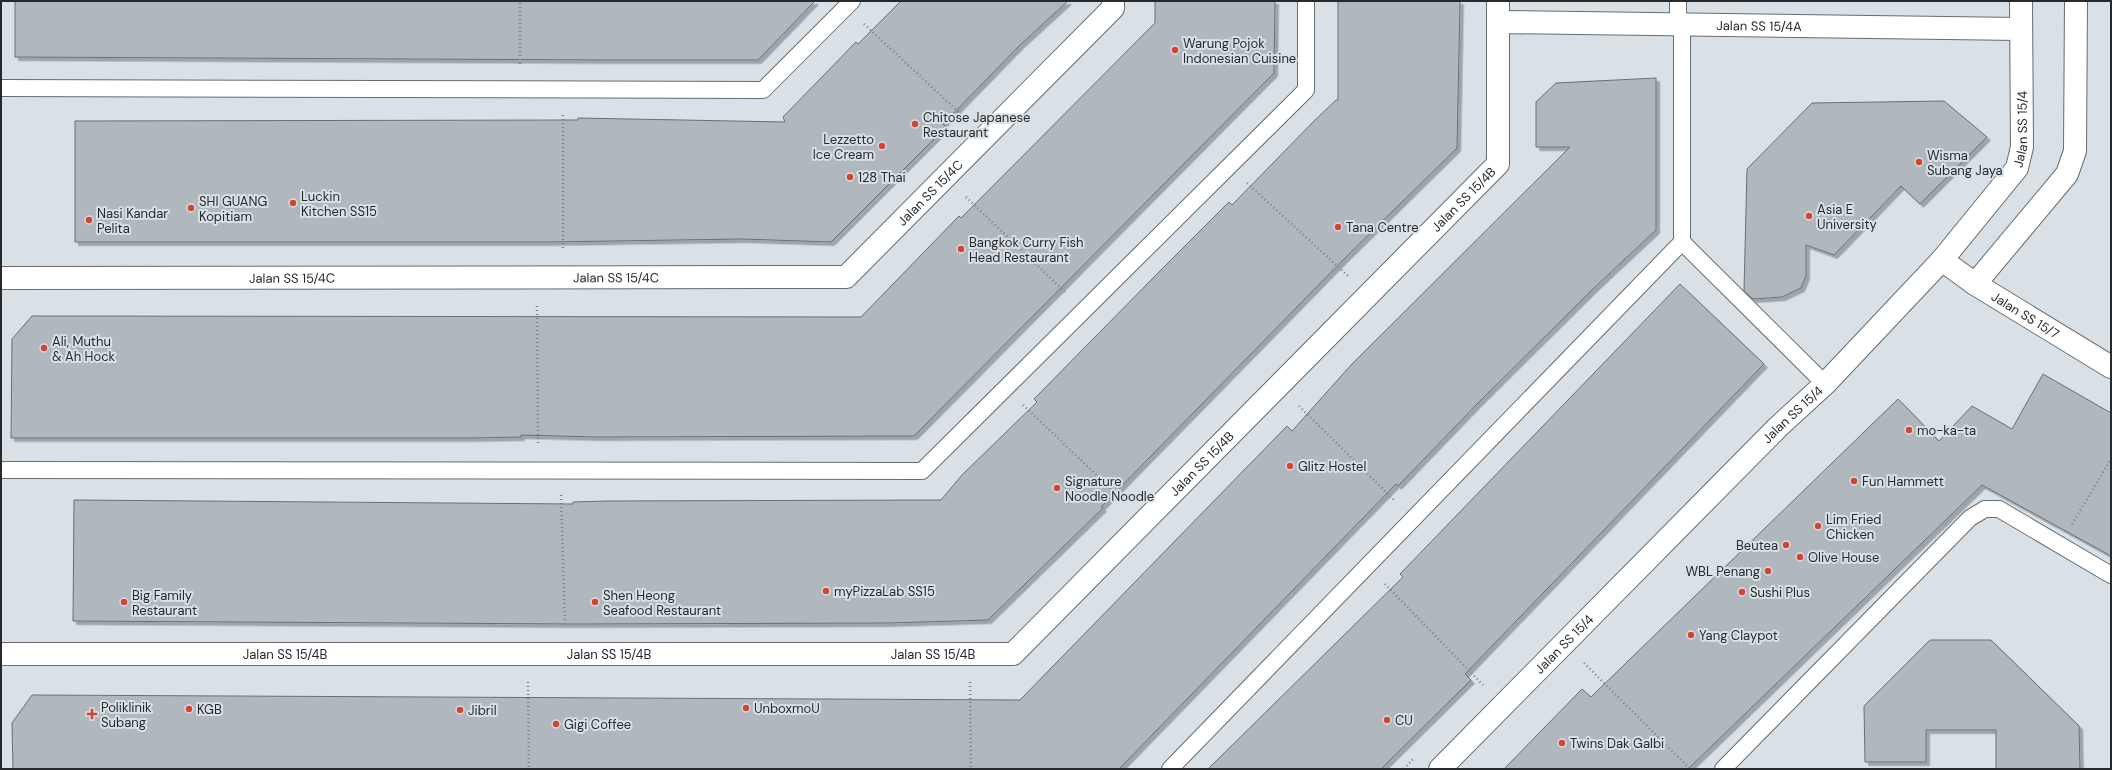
<svg xmlns="http://www.w3.org/2000/svg" width="2112" height="770" viewBox="0 0 2112 770" font-family="'DM Sans',sans-serif">
<style>
.building{fill:#b0b8bd;stroke:#697075;filter:url(#shadow)}
.lines{fill:none;stroke-linecap:round;stroke-linejoin:round}
.service-casing{stroke:#666c72;stroke-width:18}
.minor-casing{stroke:#666c72;stroke-width:24}
.tertiary-casing{stroke:#666c72;stroke-width:24}
.path{stroke:#7c8184;stroke-width:2.5;stroke-dasharray:1 3;stroke-linecap:butt}
.service{stroke:#fff;stroke-width:16}
.minor{stroke:#fff;stroke-width:22}
.tertiary{stroke:#fff;stroke-width:22}
.poi-dot{fill:#d24532;stroke:#d9e0e6;stroke-width:1.5}
.labels{text-anchor:middle;dominant-baseline:central;stroke-width:4;stroke-linejoin:round;paint-order:stroke}
.street-label{font-size:13px;fill:#272a2c;stroke:#d9e0e6}
.poi-label{font-size:13px;fill:#272a2c;stroke:#d9e0e6;text-anchor:start}
</style>
<defs>
<filter id="shadow"><feDropShadow dx="3.5" dy="3.5" stdDeviation="0" flood-color="#0004"/></filter>
</defs>
<rect width="100%" height="100%" fill="#d9e0e6"/>
<g class="building">
<polygon points="15,1 815,1 758,60 607,60 15,57"/>
<polygon points="901,1 1068,1 1019,46 943,124 946,127 831,242 742,239 547,242 75,242 75,121 578,120 578,118 785,122 783,117 856,42 858,44"/>
<polygon points="1155,1 1275,1 1274,73 914,436 596,437 521,435 521,437 472,438 11,438 12,339 32,316 861,317 959,216 961,218 1155,23"/>
<polygon points="1338,1 1460,1 1457,148 1344,259 1101,507 1103,508 988,620 888,623 574,624 73,621 74,500 573,504 573,502 607,501 941,500 962,475 1037,402 1034,399 1156,275 1229,202 1232,205 1314,121 1336,100 1338,100"/>
<polygon points="1656,78 1656,230 1595,287 1477,404 1398,486 1396,484 1119,769 13,769 12,723 32,695 1020,700 1287,426 1292,431 1351,365 1570,147 1536,147 1536,102 1556,83"/>
<polygon points="1944,101 1987,137 1920,204 1901,186 1834,255 1806,245 1806,276 1801,288 1782,297 1753,299 1744,291 1747,169 1812,103"/>
<polygon points="1680,284 1764,364 1465,674 1471,680 1381,769 1208,769 1403,577 1400,574"/>
<polygon points="2043,374 2111,413 2111,556 1982,485 1688,769 1504,769 1582,689 1591,697 1898,399 1939,441 1972,406 2012,429"/>
<polygon points="1930,640 1991,640 2079,726 2080,769 1996,769 1996,730 1926,730 1926,762 1865,762 1864,706"/>
</g>
<g class="lines">
<defs>
<g id="service">
<polyline points="1678,1 1678,26"/>
<polyline points="1,88 763,90 852,1"/>
<polyline points="1682,242 1825,384"/>
<polyline points="1,470 922,471 1306,90 1306,1"/>
<polyline points="1170,769 1682,242 1682,26"/>
<polyline points="1723,769 1970,518 1985,509 1999,509 2111,575"/>
</g>
<g id="minor">
<path id="s1" d="M1498,22L2020,29"/>
<path id="s2" d="M1942,260L1975,284L2111,367"/>
<path id="s3" d="M1,278L846,277L1113,8V1"/>
<path id="s4" d="M1,654H1013L1498,164V1"/>
</g>
<g id="tertiary">
<polyline points="1975,284 2067,174 2075,151 2076,1"/>
<path id="s5" d="M1440,769L1778,427L1825,384L1942,260L2017,168L2022,147L2021,1"/>
</g>
</defs>
<use href="#service" class="service-casing"/>
<use href="#minor" class="minor-casing"/>
<use href="#tertiary" class="tertiary-casing"/>
<g class="path">
<polyline points="864,24 964,117"/>
<polyline points="520,64 520,1"/>
<polyline points="563,115 563,248"/>
<polyline points="1247,183 1348,276"/>
<polyline points="966,197 1066,293"/>
<polyline points="537,306 538,445"/>
<polyline points="1023,405 1124,501"/>
<polyline points="1299,406 1395,501"/>
<polyline points="561,495 565,626"/>
<polyline points="2072,524 2111,459"/>
<polyline points="1385,584 1483,685"/>
<polyline points="1584,663 1690,769"/>
<polyline points="528,682 529,769"/>
<polyline points="970,682 971,769"/>
<polyline points="1404,769 1413,759"/>
</g>
<use href="#service" class="service"/>
<use href="#minor" class="minor"/>
<use href="#tertiary" class="tertiary"/>
</g>
<g class="poi-dot">
<circle cx="1175" cy="50" r="4"/>
<circle cx="915" cy="124" r="4"/>
<circle cx="882" cy="146" r="4"/>
<circle cx="1919" cy="162" r="4"/>
<circle cx="850" cy="177" r="4"/>
<circle cx="293" cy="203" r="4"/>
<circle cx="191" cy="208" r="4"/>
<circle cx="1809" cy="216" r="4"/>
<circle cx="89" cy="220" r="4"/>
<circle cx="1338" cy="227" r="4"/>
<circle cx="961" cy="249" r="4"/>
<circle cx="44" cy="348" r="4"/>
<circle cx="1909" cy="430" r="4"/>
<circle cx="1290" cy="466" r="4"/>
<circle cx="1854" cy="481" r="4"/>
<circle cx="1057" cy="488" r="4"/>
<circle cx="1818" cy="526" r="4"/>
<circle cx="1786" cy="545" r="4"/>
<circle cx="1800" cy="557" r="4"/>
<circle cx="1768" cy="571" r="4"/>
<circle cx="826" cy="591" r="4"/>
<circle cx="1742" cy="592" r="4"/>
<circle cx="124" cy="602" r="4"/>
<circle cx="595" cy="602" r="4"/>
<circle cx="1691" cy="635" r="4"/>
<circle cx="746" cy="708" r="4"/>
<circle cx="189" cy="709" r="4"/>
<circle cx="460" cy="710" r="4"/>
<path d="M90 708h4v4h4v4h-4v4h-4v-4h-4v-4h4z"/>
<circle cx="1387" cy="720" r="4"/>
<circle cx="556" cy="724" r="4"/>
<circle cx="1562" cy="743" r="4"/>
</g>
<g class="labels">
<g class="street-label">
<text stroke="none"><textPath href="#s1" startOffset="261">Jalan SS 15/4A</textPath></text>
<text stroke="none"><textPath href="#s5" startOffset="873">Jalan SS 15/4</textPath></text>
<text stroke="none"><textPath href="#s3" startOffset="964">Jalan SS 15/4C</textPath></text>
<text stroke="none"><textPath href="#s4" startOffset="1652">Jalan SS 15/4B</textPath></text>
<text stroke="none"><textPath href="#s3" startOffset="615">Jalan SS 15/4C</textPath></text>
<text stroke="none"><textPath href="#s3" startOffset="291">Jalan SS 15/4C</textPath></text>
<text stroke="none"><textPath href="#s2" startOffset="100">Jalan SS 15/7</textPath></text>
<text stroke="none"><textPath href="#s5" startOffset="500">Jalan SS 15/4</textPath></text>
<text stroke="none"><textPath href="#s4" startOffset="1280">Jalan SS 15/4B</textPath></text>
<text stroke="none"><textPath href="#s5" startOffset="176">Jalan SS 15/4</textPath></text>
<text stroke="none"><textPath href="#s4" startOffset="284">Jalan SS 15/4B</textPath></text>
<text stroke="none"><textPath href="#s4" startOffset="608">Jalan SS 15/4B</textPath></text>
<text stroke="none"><textPath href="#s4" startOffset="932">Jalan SS 15/4B</textPath></text>
</g>
<g class="poi-label">
<text x="1183" y="43">Warung Pojok<tspan x="1183" dy="15">Indonesian Cuisine</tspan></text>
<text x="923" y="117">Chitose Japanese<tspan x="923" dy="15">Restaurant</tspan></text>
<text x="874" y="139" text-anchor="end">Lezzetto<tspan x="874" dy="15">Ice Cream</tspan></text>
<text x="1927" y="155">Wisma<tspan x="1927" dy="15">Subang Jaya</tspan></text>
<text x="858" y="177">128 Thai</text>
<text x="301" y="196">Luckin<tspan x="301" dy="15">Kitchen SS15</tspan></text>
<text x="199" y="201">SHI GUANG<tspan x="199" dy="15">Kopitiam</tspan></text>
<text x="1817" y="209">Asia E<tspan x="1817" dy="15">University</tspan></text>
<text x="97" y="213">Nasi Kandar<tspan x="97" dy="15">Pelita</tspan></text>
<text x="1346" y="227">Tana Centre</text>
<text x="969" y="242">Bangkok Curry Fish<tspan x="969" dy="15">Head Restaurant</tspan></text>
<text x="52" y="341">Ali, Muthu<tspan x="52" dy="15">&amp; Ah Hock</tspan></text>
<text x="1917" y="430">mo-ka-ta</text>
<text x="1298" y="466">Glitz Hostel</text>
<text x="1065" y="481">Signature<tspan x="1065" dy="15">Noodle Noodle</tspan></text>
<text x="1862" y="481">Fun Hammett</text>
<text x="1826" y="519">Lim Fried<tspan x="1826" dy="15">Chicken</tspan></text>
<text x="1778" y="545" text-anchor="end">Beutea</text>
<text x="1808" y="557">Olive House</text>
<text x="1760" y="571" text-anchor="end">WBL Penang</text>
<text x="834" y="591">myPizzaLab SS15</text>
<text x="1750" y="592">Sushi Plus</text>
<text x="132" y="595">Big Family<tspan x="132" dy="15">Restaurant</tspan></text>
<text x="603" y="595">Shen Heong<tspan x="603" dy="15">Seafood Restaurant</tspan></text>
<text x="1699" y="635">Yang Claypot</text>
<text x="101" y="707">Poliklinik<tspan x="101" dy="15">Subang</tspan></text>
<text x="754" y="708">UnboxmoU</text>
<text x="197" y="709">KGB</text>
<text x="468" y="710">Jibril</text>
<text x="1395" y="720">CU</text>
<text x="564" y="724">Gigi Coffee</text>
<text x="1570" y="743">Twins Dak Galbi</text>
</g>
</g>
<rect width="2112" height="770" fill="none" stroke="#272a2c" stroke-width="4"/>
</svg>
